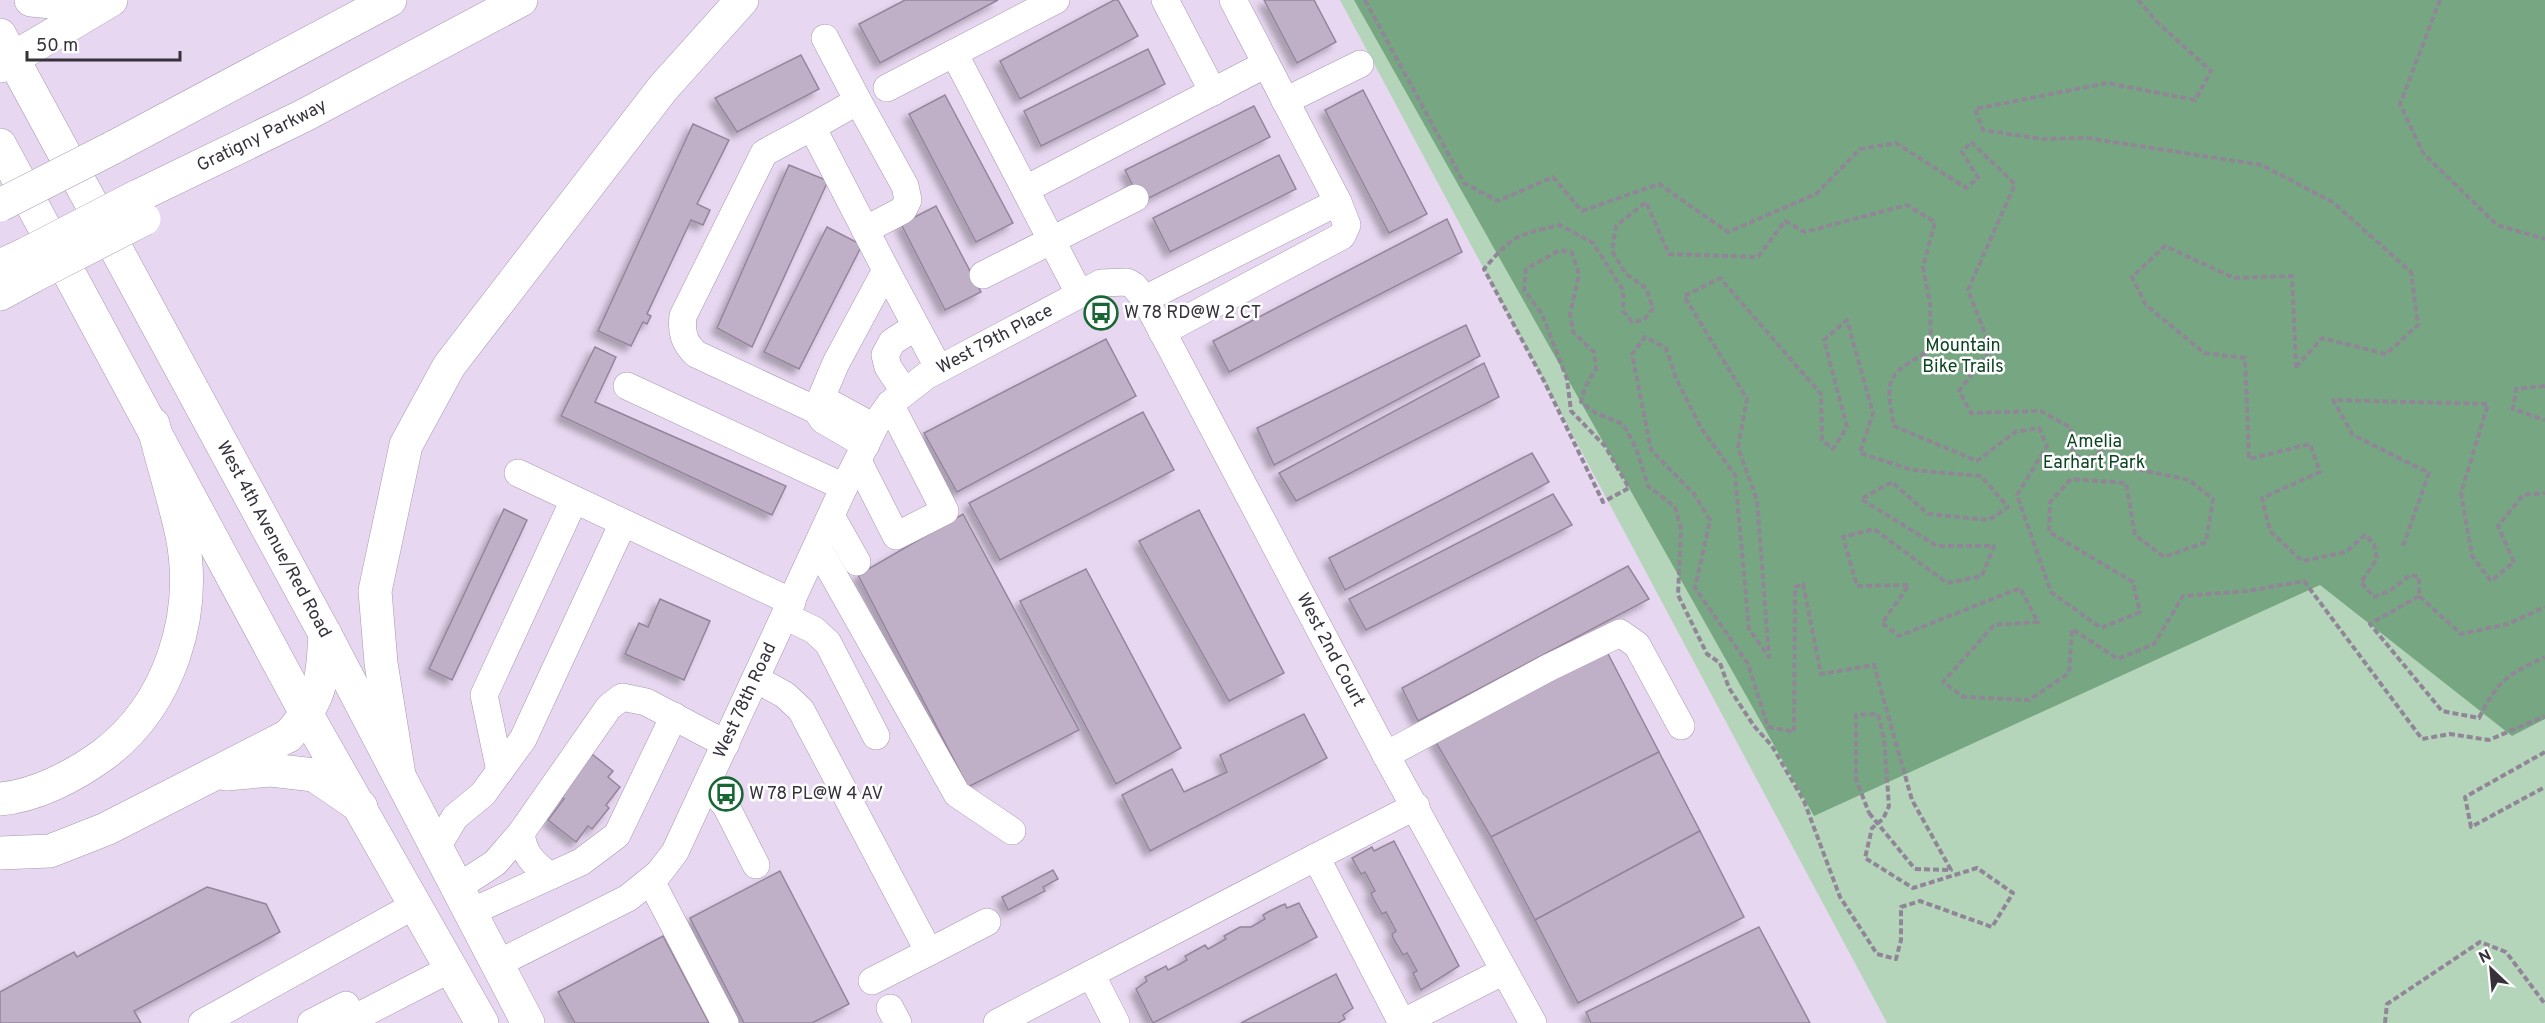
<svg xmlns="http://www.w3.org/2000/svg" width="2545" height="1023" viewBox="0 0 2545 1023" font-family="Overpass,sans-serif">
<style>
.green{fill:#b5d5bb}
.forest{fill:#77a782}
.building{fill:#bfb0c8;stroke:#94859c;stroke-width:1.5;filter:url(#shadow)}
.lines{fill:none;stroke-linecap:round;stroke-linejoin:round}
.minor-casing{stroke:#a798b0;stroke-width:28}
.major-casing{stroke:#a798b0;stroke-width:34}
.highway-casing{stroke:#a798b0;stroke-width:34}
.path{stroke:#918698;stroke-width:4;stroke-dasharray:6 3;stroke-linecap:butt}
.minor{stroke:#fff;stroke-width:27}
.major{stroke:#fff;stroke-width:33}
.highway{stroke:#fff;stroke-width:33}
.highway-bridge-casing{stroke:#a798b0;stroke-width:34;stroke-linecap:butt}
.path-bridge{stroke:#918698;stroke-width:4;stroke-dasharray:6 3;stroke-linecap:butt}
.highway-bridge{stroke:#fff;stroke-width:33}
.labels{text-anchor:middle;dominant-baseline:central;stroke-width:5;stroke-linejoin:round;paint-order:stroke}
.street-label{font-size:18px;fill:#37313b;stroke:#fff}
.poi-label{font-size:18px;fill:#37313b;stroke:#fff;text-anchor:start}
.park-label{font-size:18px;fill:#0b4420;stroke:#fff}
</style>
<defs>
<filter id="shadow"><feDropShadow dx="-5.5" dy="5.5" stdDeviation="3" flood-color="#0004"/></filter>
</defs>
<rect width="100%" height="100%" fill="#e7d7f0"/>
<polygon class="green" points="1340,0 2545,0 2545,1023 1887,1023"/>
<polygon class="forest" points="1354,0 2545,0 2545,719 2512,736 2320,585 1814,816"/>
<g class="building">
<polygon points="905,0 998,0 880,63 859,24"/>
<polygon points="1114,0 1118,0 1138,36 1020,99 1000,61"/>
<polygon points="1264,0 1314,0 1336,42 1297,63"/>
<polygon points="1148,49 1165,84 1041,146 1024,111"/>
<polygon points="801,55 819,89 737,132 715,98"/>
<polygon points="1363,90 1427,214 1389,233 1325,110"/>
<polygon points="945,95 1013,223 976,242 909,114"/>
<polygon points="1254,106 1270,137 1141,202 1125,170"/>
<polygon points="693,124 729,140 697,204 710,210 703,225 691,220 647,314 651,316 647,324 643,322 631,346 598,331"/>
<polygon points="1279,155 1296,189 1170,252 1153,218"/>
<polygon points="789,165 828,181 752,347 717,328"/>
<polygon points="936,206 981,292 945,310 901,224"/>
<polygon points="1447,219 1462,252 1229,372 1213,341"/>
<polygon points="827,227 862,245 799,369 764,352"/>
<polygon points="1466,325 1480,356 1274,465 1257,428"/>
<polygon points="1106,339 1136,396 957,492 924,433"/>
<polygon points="595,347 616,357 595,402 786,486 772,515 561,416"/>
<polygon points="1484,363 1499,397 1296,501 1279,473"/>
<polygon points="1143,412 1174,470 1000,560 969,503"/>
<polygon points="1532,453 1549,482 1345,590 1329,558"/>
<polygon points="1553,494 1572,525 1366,630 1349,599"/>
<polygon points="504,509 527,520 452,680 429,669"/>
<polygon points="1199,510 1284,673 1229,701 1139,541"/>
<polygon points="963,514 1079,730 968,787 858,575"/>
<polygon points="1628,566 1649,599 1418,721 1402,688"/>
<polygon points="1086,569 1181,748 1116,784 1020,601"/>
<polygon points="660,599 710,621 684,680 625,654 639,623 648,627"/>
<polygon points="1606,650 1659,752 1491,837 1434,739"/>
<polygon points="1304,714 1327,758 1150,851 1122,795 1172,769 1184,792 1227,772 1220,755"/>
<polygon points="1659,752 1700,831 1535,920 1491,837"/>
<polygon points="592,754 613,771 608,777 620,787 606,805 609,808 592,829 588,826 576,842 548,820 564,799 560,796"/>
<polygon points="1700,831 1744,917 1578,1003 1535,920"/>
<polygon points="1394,841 1459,966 1421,990 1413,973 1417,971 1407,953 1403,955 1393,938 1392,934 1396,931 1386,912 1382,914 1373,898 1371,893 1375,891 1365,872 1361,874 1352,858 1372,847 1374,851"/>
<polygon points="1053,870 1058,879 1043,887 1045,891 1008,910 1002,897"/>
<polygon points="780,871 849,1004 812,1023 744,1023 690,918"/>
<polygon points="207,887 266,904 280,932 134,1011 141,1023 0,1023 0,992 74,952 77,957"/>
<polygon points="1299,903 1317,937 1153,1023 1136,989 1147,981 1145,977 1166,966 1168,970 1180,964 1187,960 1185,956 1189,954 1205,945 1208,949 1226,939 1224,936 1240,927 1251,927 1265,919 1263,915 1268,912 1280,906 1285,904 1287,908"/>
<polygon points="1759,927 1810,1023 1591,1023 1586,1012"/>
<polygon points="663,936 709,1023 575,1023 558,992"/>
<polygon points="1336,974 1353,1008 1343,1015 1345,1019 1338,1023 1241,1023"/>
</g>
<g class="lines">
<defs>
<g id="minor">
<polyline points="1165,0 1213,92"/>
<polyline points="825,38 858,101"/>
<polyline points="954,53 1079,293"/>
<polyline points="887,88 1056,0"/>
<polyline points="1285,101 1360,64"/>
<path d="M812,127L886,270L836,363L816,410L696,354C684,343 681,332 683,316L764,153Z"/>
<polyline points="812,127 858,101 905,186 908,200 903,210 865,230"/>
<polyline points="1026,189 1266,64"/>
<polyline points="886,270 939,369"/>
<polyline points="983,275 1135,198"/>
<polyline points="1145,299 1338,202"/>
<polyline points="1162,332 1342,236 1347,225 1338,202 1233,0"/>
<polyline points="627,386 844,487"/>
<polyline points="904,391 888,367 885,355 892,342 915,327"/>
<polyline points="866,445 823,420 816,410 830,403 874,427"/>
<polyline points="858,461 896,536 945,511 890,404"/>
<polyline points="518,473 792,602"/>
<polyline points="831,516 857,562"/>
<polyline points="817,546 957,794 1012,831"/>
<polyline points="785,616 814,630 828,643 876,736"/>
<polyline points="756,679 785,695 801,710 929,952 987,922"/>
<polyline points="1386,755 1548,668 1620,633 1637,645 1681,726"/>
<polyline points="500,771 484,695 574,500"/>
<polyline points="708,785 726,806 756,865"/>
<path d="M521,833C524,855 533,863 550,876"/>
<polyline points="437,847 455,817 483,794 523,739 623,523"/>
<polyline points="1316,857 1416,806"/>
<polyline points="651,881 725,1023"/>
<polyline points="458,887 495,863 521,833 609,707 622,697 646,702 726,744"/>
<polyline points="471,912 581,862 617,835 674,716"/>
<path id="s1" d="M497,964L628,898L659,873L675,852L844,487L877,422L890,404L926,376L1101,283L1127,282L1134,286L1145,299L1386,755L1533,1023"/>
<polyline points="872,981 929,952"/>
<polyline points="890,1008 898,1023"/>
<polyline points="202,1023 417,904"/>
<polyline points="311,1023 346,1005 353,1019 344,1023"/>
<polyline points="355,1023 353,1019 452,968"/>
<polyline points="997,1023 1091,974"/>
<polyline points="1116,1023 1091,974 1316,857 1402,1023"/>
<polyline points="1402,1023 1504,971"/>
</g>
<g id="major">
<path id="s2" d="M0,35L325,634L528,1023"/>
<polyline points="0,145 307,715 482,1023"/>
</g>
<g id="highway">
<polyline points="31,0 75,4 90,0"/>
<polyline points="0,66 111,0"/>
<polyline points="112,148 390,0"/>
<path id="s3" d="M136,197L303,116L521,0"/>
<polyline points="0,266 24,255"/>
<polyline points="0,294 35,275"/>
<polyline points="226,774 271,770 314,775 361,807"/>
<polyline points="399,775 381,663 375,591 406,445 449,366 663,88 742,0"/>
<path d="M0,799C36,796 74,776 103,755C170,705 198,615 182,535C174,498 162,461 153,424"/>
<path d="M0,853L50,851L106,829L288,736C322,699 322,682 325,634"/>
</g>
</defs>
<use href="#minor" class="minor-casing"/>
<use href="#major" class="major-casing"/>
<use href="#highway" class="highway-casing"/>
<g class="path">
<path d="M1365,0L1464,183L1498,201L1553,177L1582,211L1659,184L1728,232L1816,194L1860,149L1896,143L1966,188L1978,178L1962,152L1971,142L2015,184L1968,290L1991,349L1959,391L1971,413L2041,411L2071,428L2073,454L2086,461L2107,447L2117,465L2189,480L2213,499L2206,542L2164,557L2135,535L2126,483L2071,479L2050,502L2049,532L2133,582L2140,612L2101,628L2051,592L2017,495L2047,446L2039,428L2015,432L1977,461L1894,426C1884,374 1888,376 1931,349L1930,304L1923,267L1935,222L1907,205L1805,232L1785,221L1758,257L1669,254L1646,202L1616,226L1612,251L1625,273L1646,288L1653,308L1644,320L1632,322L1623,311V290L1593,243L1560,225C1517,235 1513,235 1484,269L1544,381L1603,502L1629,488L1605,446L1571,411L1567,379L1542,314L1524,290L1526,269L1560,250L1572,253L1579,274L1570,314L1573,332L1594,352L1596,369L1585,387L1581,402L1596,413L1623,424L1636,448L1648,486L1675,507L1681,529L1678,595L1707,654L1720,663L1729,688L1754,726L1772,746L1804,801L1840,897L1877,954L1896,959L1901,940V907L1920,901L1992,927L2013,893L1977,868L1913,888L1865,858L1872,828L1883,819L1889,806L1884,739L1878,714L1856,715V779L1869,813"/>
<polyline points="2138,0 2157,22 2211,71 2195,100 2107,83 1975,109 1983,130 2042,139 2087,138 2262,165 2334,203 2411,272 2418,325 2386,354 2322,338 2296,367"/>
<polyline points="2440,0 2400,104 2423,153 2497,225 2545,239"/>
<polyline points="2296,368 2292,276 2234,278 2165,246 2132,277 2146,305 2204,353 2245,358 2249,459 2310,444 2320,472 2262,498 2270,531 2302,561 2346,552 2365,535 2374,544 2377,559 2361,582 2374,597 2391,590 2410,575 2419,577 2419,596 2461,634 2508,624 2545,607"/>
<polyline points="2545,386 2516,389 2513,409 2545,420"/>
<polyline points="2403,546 2429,473 2353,435 2333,400 2488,404 2461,493 2472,556 2491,581 2514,562 2498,526 2523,495 2545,493"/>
<path d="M2419,596L2370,624L2442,711L2479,718C2498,680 2507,675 2545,657"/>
<polyline points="2545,752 2465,797 2471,827 2545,787"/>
<polyline points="1915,869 1951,870 1912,800 1874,665 1821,674 1803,584 1795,587 1794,732 1768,727 1748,664 1695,588 1710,520 1694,494 1651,450 1632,354 1645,337 1666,348 1676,378 1701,428 1735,475 1749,629 1769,657 1757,500 1738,448 1747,399 1684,296 1720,278 1821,394 1822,440 1833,449 1847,427 1824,340 1847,320 1873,413 1860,453 1912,470 1981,476 2008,507 1989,520 1928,514 1892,482 1861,499 1937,546 1994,546 1982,576 1947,583 1874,529 1843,537 1857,586 1909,585 1882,623 1899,636 2020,588 2038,622 1994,625 1943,682 1964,697 2029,700 2069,673 2072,629 2118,659 2154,644 2183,596 2248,591 2304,581 2422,739 2450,734 2489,740 2545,716"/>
<polyline points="2385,1023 2387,1004 2480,942 2506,952 2545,1004"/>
</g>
<use href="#minor" class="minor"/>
<use href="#major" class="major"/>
<use href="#highway" class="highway"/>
<defs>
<g id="highway-bridge">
<polyline points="0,205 112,148"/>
<polyline points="24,255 136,197"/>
<polyline points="35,275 144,219"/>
</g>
</defs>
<use href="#highway-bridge" class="highway-bridge-casing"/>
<polyline class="path-bridge" points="1869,813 1915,869"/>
<use href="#highway-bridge" class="highway-bridge"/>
</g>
<defs>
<symbol id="bus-ring" viewBox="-11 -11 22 22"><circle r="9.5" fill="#fff" stroke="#186634" stroke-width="1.5"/><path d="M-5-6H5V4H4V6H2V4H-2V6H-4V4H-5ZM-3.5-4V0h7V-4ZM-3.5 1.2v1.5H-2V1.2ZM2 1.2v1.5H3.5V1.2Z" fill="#186634"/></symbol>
</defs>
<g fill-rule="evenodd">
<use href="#bus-ring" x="1082" y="294" width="38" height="38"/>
<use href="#bus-ring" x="707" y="775" width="38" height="38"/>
</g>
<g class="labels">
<g class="street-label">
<text stroke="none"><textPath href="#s3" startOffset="140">Gratigny Parkway</textPath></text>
<text stroke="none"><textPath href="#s1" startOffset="834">West 79th Place</textPath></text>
<text stroke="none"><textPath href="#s2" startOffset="574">West 4th Avenue/Red Road</textPath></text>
<text stroke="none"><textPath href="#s1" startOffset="1402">West 2nd Court</textPath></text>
<text stroke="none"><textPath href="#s1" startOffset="380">West 78th Road</textPath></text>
</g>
<g class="poi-label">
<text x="1124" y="313">W 78 RD@W 2 CT</text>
<text x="749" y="794">W 78 PL@W 4 AV</text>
</g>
<g class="park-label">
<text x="1963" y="346">Mountain<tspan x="1963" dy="21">Bike Trails</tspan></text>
<text x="2094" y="442">Amelia<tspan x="2094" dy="21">Earhart Park</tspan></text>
</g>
</g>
<g transform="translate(2491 969) rotate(334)" stroke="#ffffff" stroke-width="4.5" paint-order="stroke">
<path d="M0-4.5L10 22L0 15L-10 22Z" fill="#37313b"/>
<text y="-9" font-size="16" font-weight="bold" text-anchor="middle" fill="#37313b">N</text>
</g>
<path d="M27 51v9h153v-9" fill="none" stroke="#37313b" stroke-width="3"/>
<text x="36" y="51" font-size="18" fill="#37313b" stroke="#ffffff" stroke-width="4.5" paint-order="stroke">50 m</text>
</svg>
